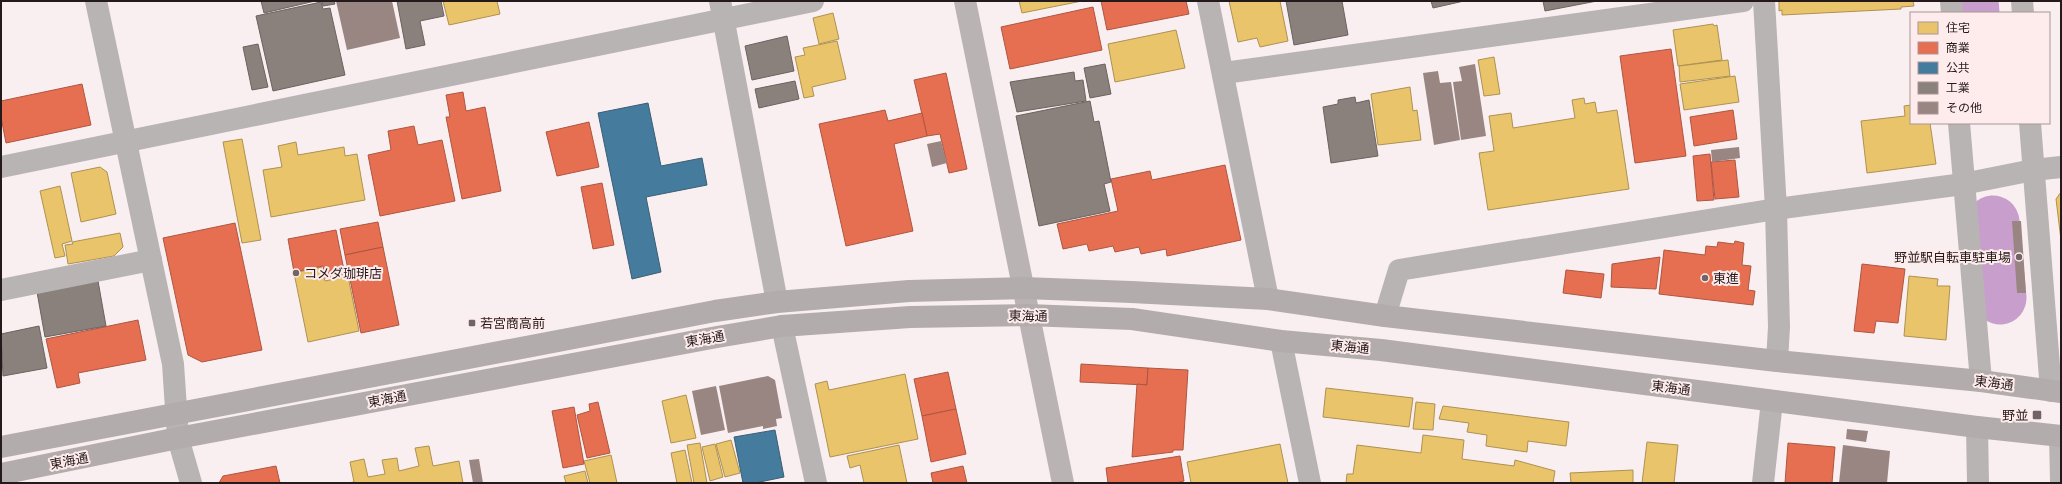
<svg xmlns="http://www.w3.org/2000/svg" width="2062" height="484" viewBox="0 0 2062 484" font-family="'Roboto Condensed','Noto Sans JP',sans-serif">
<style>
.homes{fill:#e9c46a;stroke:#ae9152}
.shops{fill:#e76f51;stroke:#ad5641}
.public{fill:#457b9d;stroke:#3b5e76}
.industry{fill:#8a817c;stroke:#6c625f}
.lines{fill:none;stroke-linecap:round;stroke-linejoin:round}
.river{stroke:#c89fcc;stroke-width:53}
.building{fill:#998682}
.street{stroke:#b9b4b4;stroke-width:22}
.secondary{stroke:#b9b3b4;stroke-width:22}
.primary{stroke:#b3acad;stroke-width:22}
.poi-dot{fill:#706566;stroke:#feebec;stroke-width:1.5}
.labels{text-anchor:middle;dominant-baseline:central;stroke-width:4;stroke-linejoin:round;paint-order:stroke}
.poi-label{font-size:13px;fill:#251a1b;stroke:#feebec;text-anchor:start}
.street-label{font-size:13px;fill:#251a1b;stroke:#feebec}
</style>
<rect width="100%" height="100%" fill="#faeff0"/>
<g class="homes">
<polygon points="443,1 497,1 500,14 449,25"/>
<polygon points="1019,1 1082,1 1022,13"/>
<polygon points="1229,1 1280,1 1288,41 1260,47 1257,38 1238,42"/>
<polygon points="1779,1 1913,1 1914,6 1901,7 1901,9 1782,15 1782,10 1779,11"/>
<polygon points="833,13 839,39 819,44 813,18"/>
<polygon points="1713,24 1714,26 1717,25 1722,60 1678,66 1673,30"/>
<polygon points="1176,30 1185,68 1115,82 1108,44"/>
<polygon points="837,41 846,79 812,87 814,96 804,98 795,57 805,55 803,48"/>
<polygon points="1494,57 1500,94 1484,96 1478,60"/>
<polygon points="1728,60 1730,76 1680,82 1679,66"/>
<polygon points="1735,76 1739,102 1684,110 1680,84"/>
<polygon points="1410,87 1413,111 1417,110 1421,140 1378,145 1371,94"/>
<polygon points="1584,98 1585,104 1595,102 1597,113 1617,110 1629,189 1488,210 1479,153 1494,151 1489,116 1511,113 1513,128 1575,118 1572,100"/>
<polygon points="1911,105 1911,123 1930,123 1936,164 1867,173 1861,121 1905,116 1904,106"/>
<polygon points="242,139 261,240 242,243 223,142"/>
<polygon points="296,142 298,155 344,147 345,156 357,154 365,200 271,217 263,170 282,167 278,146"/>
<polygon points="100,167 107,172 116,214 81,222 71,173"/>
<polygon points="60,186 72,241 62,244 65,256 55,258 40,191"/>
<polygon points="2061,192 2061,240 2056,199"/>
<polygon points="120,233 123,247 114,256 68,264 65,245 73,244 72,242"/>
<polygon points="321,267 325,281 348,276 359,331 308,342 294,273"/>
<polygon points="1909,276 1938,279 1937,286 1950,286 1946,340 1904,336"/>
<polygon points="905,374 918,439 830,457 815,384 827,381 829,390"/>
<polygon points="1326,388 1413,398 1409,427 1323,417"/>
<polygon points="686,395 696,438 671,443 662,401"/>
<polygon points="1416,402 1435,404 1433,430 1413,429"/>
<polygon points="1443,406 1569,422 1566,446 1528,441 1527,452 1486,446 1487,435 1467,432 1469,423 1439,419"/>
<polygon points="1423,435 1464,440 1462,459 1514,466 1515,460 1555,471 1553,483 1346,483 1347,474 1353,474 1357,445 1421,453"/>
<polygon points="731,440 740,473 725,477 716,444"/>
<polygon points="1647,442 1678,445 1674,483 1642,483"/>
<polygon points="700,443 707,483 694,483 687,445"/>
<polygon points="715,444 723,477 710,481 702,447"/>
<polygon points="1280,444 1288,483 1191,483 1187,462"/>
<polygon points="899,445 907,483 864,483 860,465 850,468 847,456"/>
<polygon points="429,446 433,466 459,461 463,483 347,483 354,482 350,462 364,459 368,477 385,474 382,460 397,458 399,471 419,466 415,448"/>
<polygon points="685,450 692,483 677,483 671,453"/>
<polygon points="611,455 617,483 590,483 584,461"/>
<polygon points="1633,470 1633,483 1571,483 1570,473"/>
<polygon points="585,471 588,483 566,483 564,476"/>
</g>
<g class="shops">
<polygon points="1101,1 1186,1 1189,14 1107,30"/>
<polygon points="1093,7 1102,50 1010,69 1001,27"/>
<polygon points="1671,49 1686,156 1635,163 1620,56"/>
<polygon points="946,73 967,169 949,173 940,134 927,136 914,80"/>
<polygon points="82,84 91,125 6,143 1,117 1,101"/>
<polygon points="463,92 466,111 485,107 501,191 462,199 446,117 450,117 446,95"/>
<polygon points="885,110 888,121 922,113 927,136 894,144 913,231 846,246 819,124"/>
<polygon points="1733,110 1737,139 1694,146 1690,117"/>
<polygon points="589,122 599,167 557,176 546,132"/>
<polygon points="414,126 418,145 442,140 455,201 380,216 368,155 391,150 388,131"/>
<polygon points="1710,154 1714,200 1697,201 1693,156"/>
<polygon points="1735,160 1739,197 1715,199 1711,162"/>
<polygon points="1225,165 1241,240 1167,256 1166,249 1141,254 1139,247 1115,252 1113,246 1089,251 1087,244 1063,249 1057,224 1118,211 1111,179 1150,171 1152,180"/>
<polygon points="602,183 614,245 593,249 581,187"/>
<polygon points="378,222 383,247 345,255 340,229"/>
<polygon points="235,223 262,350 202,362 188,355 163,238"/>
<polygon points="336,230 345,275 325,278 323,266 294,272 288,239"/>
<polygon points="1735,241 1744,243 1742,265 1751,266 1748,290 1755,291 1753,305 1659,294 1664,250 1705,255 1706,246 1717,247 1718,242 1734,244"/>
<polygon points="383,247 399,325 361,333 345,255"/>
<polygon points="1660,257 1656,289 1611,287 1612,264"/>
<polygon points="1862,264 1905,269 1898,323 1876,321 1874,333 1854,331"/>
<polygon points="1566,270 1604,274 1601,298 1563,293"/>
<polygon points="138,320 146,360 78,373 80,383 57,388 46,339"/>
<polygon points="1081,364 1148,368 1147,385 1080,382"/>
<polygon points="1148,368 1188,370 1183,450 1173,450 1173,452 1132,457 1137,384 1147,385"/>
<polygon points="948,372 956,409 922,416 914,379"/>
<polygon points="598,402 610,453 587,458 577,415 590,411 589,404"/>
<polygon points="574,407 584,464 563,468 552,411"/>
<polygon points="956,409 966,454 931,462 922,416"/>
<polygon points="1788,443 1835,447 1832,483 1785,483"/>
<polygon points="1180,456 1184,481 1176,483 1108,483 1106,468"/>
<polygon points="276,466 280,483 219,483 223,476"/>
<polygon points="963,466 967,483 933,483 931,473"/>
</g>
<g class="public">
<polygon points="648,103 661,166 702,158 707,185 646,197 661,272 632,279 598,113"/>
<polygon points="775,430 784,477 755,483 743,483 734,437"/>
</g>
<g class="industry">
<polygon points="261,1 315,1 264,13"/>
<polygon points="322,1 334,1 335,4 323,6"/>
<polygon points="397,1 441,1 444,16 420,21 425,45 406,49"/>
<polygon points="1286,1 1342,1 1348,35 1294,45"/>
<polygon points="1431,1 1464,1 1433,8"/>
<polygon points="1543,1 1597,1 1545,11"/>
<polygon points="321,2 323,9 330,8 345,75 273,91 256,16"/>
<polygon points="787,36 794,71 752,80 745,46"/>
<polygon points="258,44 268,87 252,90 243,47"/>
<polygon points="1105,64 1111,94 1090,98 1084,68"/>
<polygon points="1074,72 1075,81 1083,80 1086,101 1017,112 1010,82"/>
<polygon points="795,81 799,99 759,108 755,89"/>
<polygon points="1355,97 1356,103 1369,100 1378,156 1331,163 1323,107 1338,104 1338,100"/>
<polygon points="1090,101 1094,122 1099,121 1111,182 1104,184 1110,211 1039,226 1016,116"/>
<polygon points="98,281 106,326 45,337 37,292"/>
<polygon points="39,326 47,368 3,376 1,334"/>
</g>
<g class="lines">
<g class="river">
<polyline points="1972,1 1973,13"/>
<polyline points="1993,222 2000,298"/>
</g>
</g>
<g class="building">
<polygon points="336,1 392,1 400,38 347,50"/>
<polygon points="1475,64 1486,136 1461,140 1453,82 1462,81 1459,67"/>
<polygon points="1438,71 1440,83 1451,82 1460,140 1434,145 1423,73"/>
<polygon points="941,141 947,163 932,167 927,144"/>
<polygon points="1739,147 1740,158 1712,162 1711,150"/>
<polygon points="2012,221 2021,221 2026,293 2017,293"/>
<polygon points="768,376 775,380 782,418 776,419 777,426 763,429 763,426 728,433 719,386"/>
<polygon points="716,386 725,430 701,435 692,391"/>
<polygon points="1847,429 1868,431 1866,442 1846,439"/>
<polygon points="1843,445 1890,451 1887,483 1839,483"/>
<polygon points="479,459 483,483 473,483 469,460"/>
</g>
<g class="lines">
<g class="street">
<polyline points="96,1 173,364 178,438 191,483"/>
<polyline points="720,1 777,302"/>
<polyline points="1208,1 1268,299"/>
<polyline points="1764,1 1776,209 1779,327 1777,361"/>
<polyline points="1951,1 1952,13"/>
<polyline points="2022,1 2023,13"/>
<polyline points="1224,73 1743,1"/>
<polyline points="1959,123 1981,381"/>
<polyline points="2030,123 2051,391"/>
<polyline points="1,167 813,1"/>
<polyline points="1,290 151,260"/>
<polyline points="1385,316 1399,270 1776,209 1963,184 2033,170 2061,167"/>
<polyline points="782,326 816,483"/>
<polyline points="1281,341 1310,483"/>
<polyline points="1977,427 1978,483"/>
<polyline points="2060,436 2061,481"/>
<polyline points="1763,483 1772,401"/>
</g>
<polyline class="secondary" points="965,1 1063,483"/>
<g class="primary">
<polyline points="1,447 715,311 777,302 909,291 948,290 1023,288 1131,292 1268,299 1385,316 1777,361 1981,381 2061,392"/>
<polyline points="1,474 178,438 717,337 782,326 910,317 1028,315 1132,319 1281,341 1381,350 1977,427 2061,436"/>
</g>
</g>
<g class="poi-dot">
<circle cx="2019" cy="257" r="4"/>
<circle cx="296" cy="273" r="4"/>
<circle cx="1705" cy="278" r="4"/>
<rect x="468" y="319" width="8" height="8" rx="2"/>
<rect x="2032" y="410" width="10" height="10" rx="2"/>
</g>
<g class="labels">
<g class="poi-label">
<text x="2011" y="257" text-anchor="end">野並駅自転車駐車場</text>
<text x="304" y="273">コメダ珈琲店</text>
<text x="1713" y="278">東進</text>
<text x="480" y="323">若宮商高前</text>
<text x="2028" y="415" text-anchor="end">野並</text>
</g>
<g class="street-label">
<text transform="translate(1028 316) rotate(1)">東海通</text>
<text transform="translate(705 339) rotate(-10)">東海通</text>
<text transform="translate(1350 347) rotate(5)">東海通</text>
<text transform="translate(1994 383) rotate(7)">東海通</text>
<text transform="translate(1671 388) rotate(7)">東海通</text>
<text transform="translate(387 399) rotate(-11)">東海通</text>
<text transform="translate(69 461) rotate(-11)">東海通</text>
</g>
</g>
<rect width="2062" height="484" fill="none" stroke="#251a1b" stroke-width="4"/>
<rect x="1910" y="12" width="140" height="112" fill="#feebec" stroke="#a79798"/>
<rect x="1918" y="22" width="20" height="12" fill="#e9c46a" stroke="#a79798"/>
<text x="1946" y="32" font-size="12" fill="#251a1b">住宅</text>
<rect x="1918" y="42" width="20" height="12" fill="#e76f51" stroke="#a79798"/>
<text x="1946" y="52" font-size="12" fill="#251a1b">商業</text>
<rect x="1918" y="62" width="20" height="12" fill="#457b9d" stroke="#a79798"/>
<text x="1946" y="72" font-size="12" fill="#251a1b">公共</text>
<rect x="1918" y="82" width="20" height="12" fill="#8a817c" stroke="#a79798"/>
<text x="1946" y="92" font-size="12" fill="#251a1b">工業</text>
<rect x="1918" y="102" width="20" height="12" fill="#998682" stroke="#a79798"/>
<text x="1946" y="112" font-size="12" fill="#251a1b">その他</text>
</svg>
